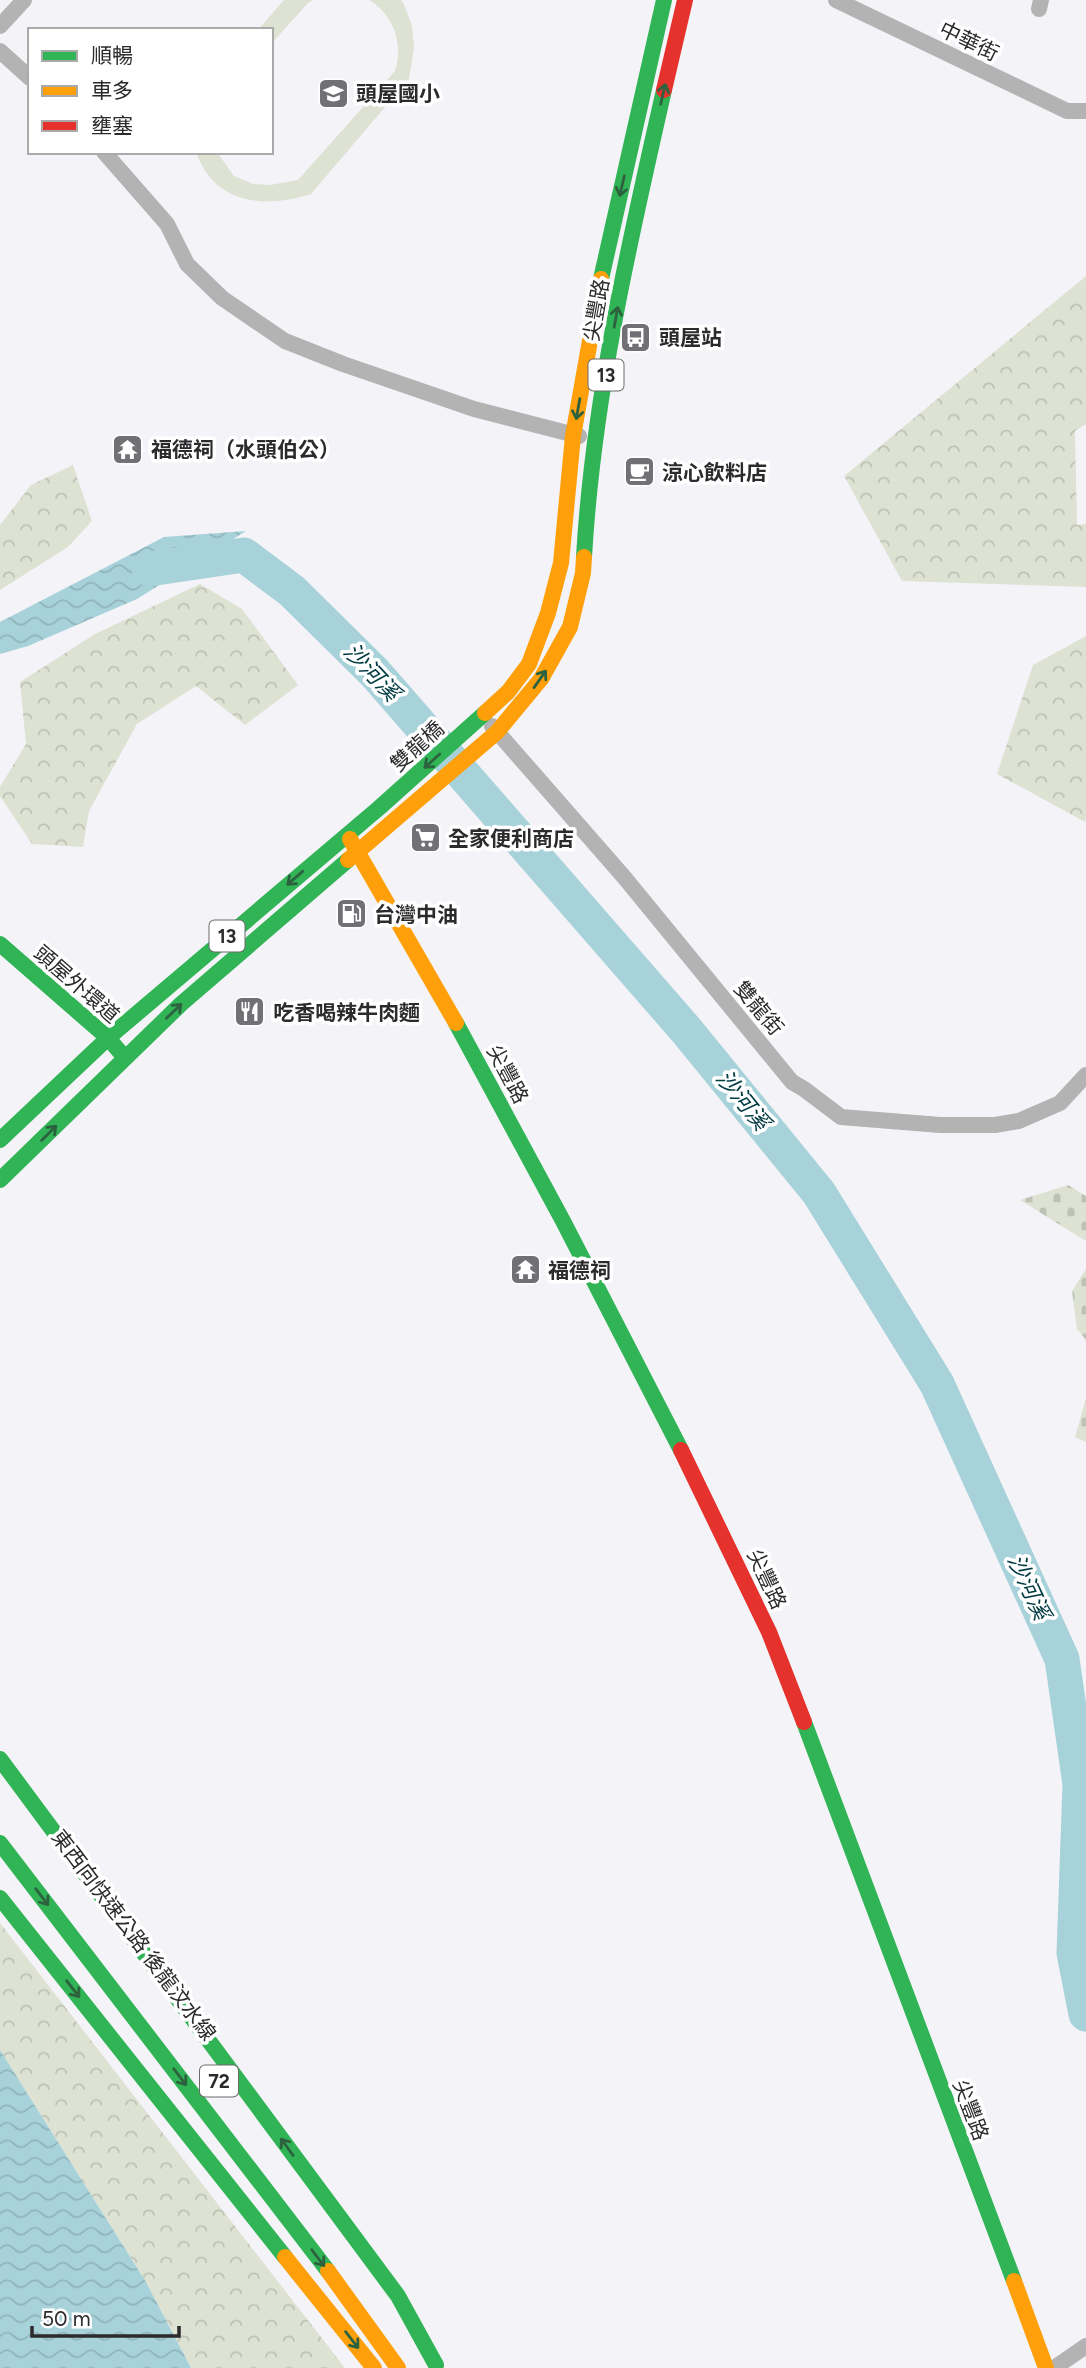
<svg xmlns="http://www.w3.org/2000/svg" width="1086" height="2368" viewBox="0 0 1086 2368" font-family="Figtree,'Noto Sans TC',sans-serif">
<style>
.forest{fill:url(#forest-crowns)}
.cemetery{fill:url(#cemetery-stones)}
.garden{fill:#dde2d3}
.water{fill:url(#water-waves)}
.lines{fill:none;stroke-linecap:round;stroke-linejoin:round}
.river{stroke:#a8d2da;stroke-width:35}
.street{stroke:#b3b3b3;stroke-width:16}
.fast{stroke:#30b455;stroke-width:16}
.slow{stroke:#ff9f0a;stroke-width:16}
.jam{stroke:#e5322d;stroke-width:16}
.oneway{stroke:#2d623e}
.labels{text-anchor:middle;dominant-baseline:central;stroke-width:7;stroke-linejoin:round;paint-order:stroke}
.shield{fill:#fff;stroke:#6b6b6d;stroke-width:2}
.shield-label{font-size:19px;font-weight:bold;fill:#2b2b2e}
.street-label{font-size:21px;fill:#2b2b2e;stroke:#fff}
.poi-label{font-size:21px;font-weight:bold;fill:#2b2b2e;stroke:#fff;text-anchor:start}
.water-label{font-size:23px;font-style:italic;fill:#003b42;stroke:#fff}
</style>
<defs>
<pattern id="forest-crowns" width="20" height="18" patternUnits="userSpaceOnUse" patternTransform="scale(1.75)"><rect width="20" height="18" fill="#dde2d3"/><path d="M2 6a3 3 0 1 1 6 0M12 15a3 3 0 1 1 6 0" fill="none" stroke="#bec2b5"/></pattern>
<pattern id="cemetery-stones" width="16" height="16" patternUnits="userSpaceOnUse" patternTransform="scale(1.75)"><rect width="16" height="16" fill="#dde2d3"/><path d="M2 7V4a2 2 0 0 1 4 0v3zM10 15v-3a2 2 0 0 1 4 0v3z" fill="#bec2b5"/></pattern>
<pattern id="water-waves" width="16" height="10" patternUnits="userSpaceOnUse" patternTransform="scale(1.75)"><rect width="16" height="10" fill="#a8d2da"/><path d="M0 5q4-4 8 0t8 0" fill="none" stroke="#91b4bb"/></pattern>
</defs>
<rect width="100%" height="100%" fill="#f4f4f8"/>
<g class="forest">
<polygon points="1086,276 1086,424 1075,431 1077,525 1086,524 1086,587 902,581 844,476"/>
<polygon points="73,465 92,521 68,547 0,590 0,525 31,485"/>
<polygon points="200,584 242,609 298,685 245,725 196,686 137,724 89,811 83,847 32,844 0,796 0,787 26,744 20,682 95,634"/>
<polygon points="1086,636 1086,817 1085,822 997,774 1033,665"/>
<polygon points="0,1923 345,2368 191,2368 146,2282 0,2050"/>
</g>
<g class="cemetery">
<polygon points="1068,1185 1086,1196 1086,1241 1020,1200"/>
<polygon points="1086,1269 1086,1340 1077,1329 1072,1291"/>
<polygon points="1086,1398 1086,1442 1075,1437"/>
</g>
<g class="garden">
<polygon points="284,0 313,0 308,3 271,44 271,30 258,30"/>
<path d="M369,0H401L403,2L412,26L414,48L409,79L311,194C264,209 214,204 196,152H217L234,176L253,184L270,185L298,180L395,71C404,43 393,14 369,0Z"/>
</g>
<g class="water">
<polygon points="246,531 137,599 28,646 0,654 0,622 164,537"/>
<polygon points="0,2050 146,2282 191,2368 0,2368"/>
</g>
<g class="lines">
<polyline class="river" points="149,569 244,555 292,591 375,673 686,1030 819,1193 937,1384 1062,1659 1080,1784 1074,1953 1086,2014"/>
<g class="street">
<polyline points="836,0 1067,111 1086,111"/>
<polyline points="1039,9 1041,0"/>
<polyline points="0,26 24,0"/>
<polyline points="0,51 30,78"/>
<polyline points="104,152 167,224 187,264 222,298 285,341 343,364 474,409 579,436"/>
<polyline points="492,726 624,877 792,1082 804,1089 841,1117 940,1125 995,1125 1019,1121 1060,1103 1086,1075"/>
<polyline points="1054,2368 1086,2346"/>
</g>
<g class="fast">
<polyline points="601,279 664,0"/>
<path d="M584,557C593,399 629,244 664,90"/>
<polyline points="0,944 108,1038 120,1052"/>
<polyline points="456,1023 563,1221 681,1450"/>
<polyline points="0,1140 108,1038 379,808 485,713"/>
<polyline points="0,1180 181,1004 348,860"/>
<polyline points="804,1722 1014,2281"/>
<polyline points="0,1759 398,2296 436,2365"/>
<polyline points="0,1843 328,2271"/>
<polyline points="0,1898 285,2257"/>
</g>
<g class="slow">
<polyline points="485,713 508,692 529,664 548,613 561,563 573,436 601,279"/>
<polyline points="350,839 456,1023"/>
<polyline points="348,860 497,732 541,679 570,627 583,573 584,557"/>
<polyline points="285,2257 374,2368"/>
<polyline points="328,2271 398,2368"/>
<polyline points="1014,2281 1046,2368"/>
</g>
<g class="jam">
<polyline points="664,90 685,0"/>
<polyline points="681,1450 769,1632 804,1722"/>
</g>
</g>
<defs><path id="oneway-shaft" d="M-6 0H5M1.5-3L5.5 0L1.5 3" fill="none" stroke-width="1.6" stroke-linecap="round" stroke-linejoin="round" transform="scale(1.75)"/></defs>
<g class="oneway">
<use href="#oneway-shaft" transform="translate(663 94) rotate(-77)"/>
<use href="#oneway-shaft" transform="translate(622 186) rotate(103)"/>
<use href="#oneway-shaft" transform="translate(616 317) rotate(-80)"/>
<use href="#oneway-shaft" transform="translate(578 409) rotate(100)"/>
<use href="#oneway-shaft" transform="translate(540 679) rotate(-55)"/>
<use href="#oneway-shaft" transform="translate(432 761) rotate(138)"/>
<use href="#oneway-shaft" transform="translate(295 878) rotate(139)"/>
<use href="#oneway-shaft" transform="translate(174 1011) rotate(-44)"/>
<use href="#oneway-shaft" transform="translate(49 1133) rotate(-45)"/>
<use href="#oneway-shaft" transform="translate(42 1897) rotate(53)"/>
<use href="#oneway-shaft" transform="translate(73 1989) rotate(52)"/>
<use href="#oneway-shaft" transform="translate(180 2077) rotate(53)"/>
<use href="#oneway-shaft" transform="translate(287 2147) rotate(-126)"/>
<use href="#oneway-shaft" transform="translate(318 2258) rotate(53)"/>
<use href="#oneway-shaft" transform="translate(352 2340) rotate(52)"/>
</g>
<defs>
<symbol id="school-square" viewBox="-11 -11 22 22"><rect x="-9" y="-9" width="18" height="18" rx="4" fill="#717175" stroke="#fff"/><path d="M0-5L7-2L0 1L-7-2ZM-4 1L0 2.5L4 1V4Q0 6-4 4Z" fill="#fff"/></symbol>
<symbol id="bus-square" viewBox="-11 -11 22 22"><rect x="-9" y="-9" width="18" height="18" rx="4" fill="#717175" stroke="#fff"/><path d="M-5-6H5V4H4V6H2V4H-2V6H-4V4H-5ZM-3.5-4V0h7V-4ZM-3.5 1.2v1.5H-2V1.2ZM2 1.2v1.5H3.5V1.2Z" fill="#fff"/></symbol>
<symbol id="temple-square" viewBox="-11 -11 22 22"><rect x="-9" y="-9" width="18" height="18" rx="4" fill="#717175" stroke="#fff"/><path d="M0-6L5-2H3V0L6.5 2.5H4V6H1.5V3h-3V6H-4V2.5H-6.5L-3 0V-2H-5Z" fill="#fff"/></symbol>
<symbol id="cafe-square" viewBox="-11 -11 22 22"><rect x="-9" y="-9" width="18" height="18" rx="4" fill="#717175" stroke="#fff"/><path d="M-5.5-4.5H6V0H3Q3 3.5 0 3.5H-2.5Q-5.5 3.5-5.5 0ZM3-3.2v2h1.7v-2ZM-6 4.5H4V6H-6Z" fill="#fff"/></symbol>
<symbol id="supermarket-square" viewBox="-11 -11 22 22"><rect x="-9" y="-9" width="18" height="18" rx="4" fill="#717175" stroke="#fff"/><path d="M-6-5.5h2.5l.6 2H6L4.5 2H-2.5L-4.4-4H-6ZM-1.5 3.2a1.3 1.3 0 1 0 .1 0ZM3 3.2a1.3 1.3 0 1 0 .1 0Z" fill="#fff"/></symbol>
<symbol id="fuel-square" viewBox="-11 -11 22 22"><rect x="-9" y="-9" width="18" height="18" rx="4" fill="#717175" stroke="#fff"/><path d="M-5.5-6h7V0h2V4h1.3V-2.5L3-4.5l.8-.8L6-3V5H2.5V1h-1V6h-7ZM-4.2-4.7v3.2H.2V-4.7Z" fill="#fff"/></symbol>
<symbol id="restaurant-square" viewBox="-11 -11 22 22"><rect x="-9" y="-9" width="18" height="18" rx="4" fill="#717175" stroke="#fff"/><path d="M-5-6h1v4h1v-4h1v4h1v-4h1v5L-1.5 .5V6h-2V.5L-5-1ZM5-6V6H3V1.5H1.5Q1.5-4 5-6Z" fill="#fff"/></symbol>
</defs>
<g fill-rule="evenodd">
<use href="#school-square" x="316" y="76" width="35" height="35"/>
<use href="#bus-square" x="618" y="320" width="35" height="35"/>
<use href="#temple-square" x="110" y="432" width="35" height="35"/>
<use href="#cafe-square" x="622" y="454" width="35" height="35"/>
<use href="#supermarket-square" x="408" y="820" width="35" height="35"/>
<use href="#fuel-square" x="334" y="896" width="35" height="35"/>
<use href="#restaurant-square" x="232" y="994" width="35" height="35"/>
<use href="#temple-square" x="508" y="1252" width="35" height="35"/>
</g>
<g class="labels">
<g class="shield">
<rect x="588.5" y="359.5" width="35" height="31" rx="5"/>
<rect x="209.5" y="920.5" width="35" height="31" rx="5"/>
<rect x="200" y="2065.5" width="38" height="31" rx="5"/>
</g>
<g class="shield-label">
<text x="606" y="375">13</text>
<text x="227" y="936">13</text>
<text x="219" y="2081">72</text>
</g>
<g class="street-label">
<text transform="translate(969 41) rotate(26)">中華街</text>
<text transform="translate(596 310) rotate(-80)">尖豐路</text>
<text transform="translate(417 746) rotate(-42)">雙龍橋</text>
<text transform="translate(77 984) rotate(41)">頭屋外環道</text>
<text transform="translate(759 1008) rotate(50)">雙龍街</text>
<text transform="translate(508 1074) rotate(62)">尖豐路</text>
<text transform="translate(767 1579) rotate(65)">尖豐路</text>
<text transform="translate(134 1935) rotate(53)">東西向快速公路 後龍汶水線</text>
<text transform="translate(971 2110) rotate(69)">尖豐路</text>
</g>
<g class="poi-label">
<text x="356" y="93">頭屋國小</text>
<text x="659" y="337">頭屋站</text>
<text x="151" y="449">福德祠（水頭伯公）</text>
<text x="662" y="472">涼心飲料店</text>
<text x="448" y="838">全家便利商店</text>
<text x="374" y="914">台灣中油</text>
<text x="273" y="1012">吃香喝辣牛肉麵</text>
<text x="548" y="1270">福德祠</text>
</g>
<g class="water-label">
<text transform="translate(372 672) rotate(47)">沙河溪</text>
<text transform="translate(743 1100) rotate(51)">沙河溪</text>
<text transform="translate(1029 1587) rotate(65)">沙河溪</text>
</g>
</g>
<rect x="28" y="28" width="245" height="126" fill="#ffffff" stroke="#aaaaab" stroke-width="2"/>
<rect x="42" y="51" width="35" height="10" fill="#30b455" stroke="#aaaaab" stroke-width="2"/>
<text x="91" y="63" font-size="21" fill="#2b2b2e">順暢</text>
<rect x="42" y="86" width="35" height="10" fill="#ff9f0a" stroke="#aaaaab" stroke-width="2"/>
<text x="91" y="98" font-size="21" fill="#2b2b2e">車多</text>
<rect x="42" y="121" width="35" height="10" fill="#e5322d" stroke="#aaaaab" stroke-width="2"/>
<text x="91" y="133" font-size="21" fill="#2b2b2e">壅塞</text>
<path d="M32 2326v10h147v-10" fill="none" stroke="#2b2b2e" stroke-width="3.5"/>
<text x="42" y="2326" font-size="21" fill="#2b2b2e" stroke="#ffffff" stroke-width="5" paint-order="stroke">50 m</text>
</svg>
